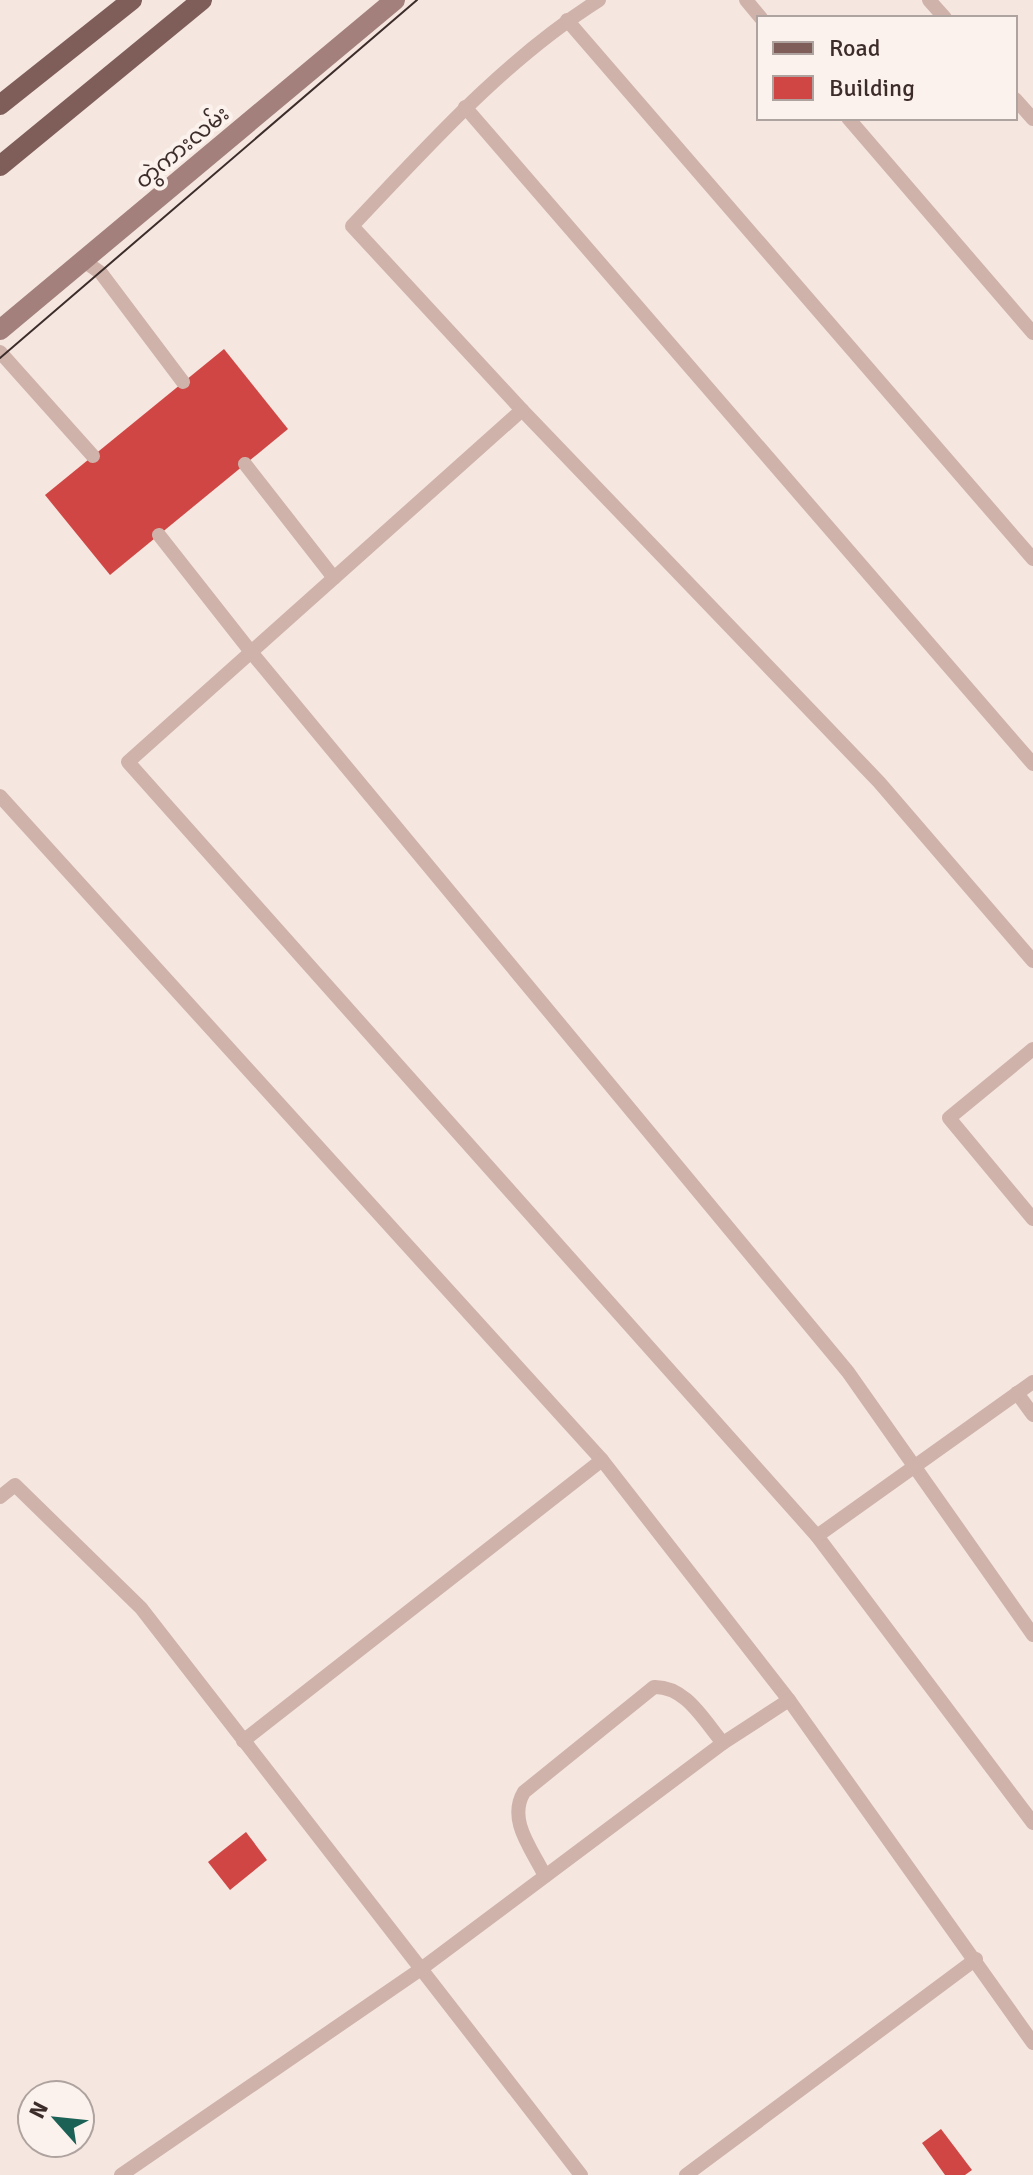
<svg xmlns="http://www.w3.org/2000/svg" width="1033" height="2175" viewBox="0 0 1033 2175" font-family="Signika,'Noto Sans Myanmar',sans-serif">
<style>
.building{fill:#cf4644}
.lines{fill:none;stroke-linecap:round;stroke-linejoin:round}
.lane{stroke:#cfb2aa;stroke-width:14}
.secondary{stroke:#a3807b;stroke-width:20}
.primary{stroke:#7f5e5a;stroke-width:20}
.tram{stroke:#3c2c2a;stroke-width:2}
.labels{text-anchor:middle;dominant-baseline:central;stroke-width:8;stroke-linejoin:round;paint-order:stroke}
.street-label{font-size:22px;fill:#3c2c2a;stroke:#fcf2ed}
</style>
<rect width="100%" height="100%" fill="#f5e6e0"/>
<g class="building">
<polygon points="224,349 288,429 110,575 45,495"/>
<polygon points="246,1832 267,1860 230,1890 208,1862"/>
<polygon points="941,2129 972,2170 965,2175 945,2175 922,2143"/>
</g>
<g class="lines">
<g class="lane">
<path d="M599,0C504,60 429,145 352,226L522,410L879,782L1033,961"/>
<polyline points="746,0 761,18"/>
<polyline points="929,0 945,18"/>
<polyline points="567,20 1033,559"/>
<polyline points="1015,99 1033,119"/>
<polyline points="465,107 1033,764"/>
<polyline points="848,118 1033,333"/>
<polyline points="84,261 101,273 183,382"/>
<polyline points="0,352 93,456"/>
<polyline points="522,410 128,762 817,1536 1033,1823"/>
<polyline points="245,464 334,578"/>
<polyline points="159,535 251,652 848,1372 1033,1635"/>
<polyline points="0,796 602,1460 789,1700 1033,2043"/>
<polyline points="1033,1049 949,1118 1033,1219"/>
<polyline points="1017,1393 1033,1415"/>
<polyline points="0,1497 15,1485 141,1608 581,2175"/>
<polyline points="817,1536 1033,1382"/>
<polyline points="243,1741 602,1460"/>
<path d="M545,1876C532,1849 507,1820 524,1792L654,1687C686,1686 704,1721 723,1743"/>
<polyline points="121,2175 421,1969 723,1743 789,1700"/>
<polyline points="686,2175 976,1959"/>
</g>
<polyline class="secondary" points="0,330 395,0"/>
<g class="primary">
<polyline points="0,105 132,0"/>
<polyline points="0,166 202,0"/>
</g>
<polyline class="tram" points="0,358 417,0"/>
</g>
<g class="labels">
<g class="street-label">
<text transform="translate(182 147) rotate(-40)">တွဲကားလမ်း</text>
</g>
</g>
<rect x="757" y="16" width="260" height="104" fill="#fcf2ed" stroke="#afa39f" stroke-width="2"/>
<rect x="773" y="42" width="40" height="12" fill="#7f5e5a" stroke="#afa39f" stroke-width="2"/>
<text x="829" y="56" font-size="24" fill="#3c2c2a">Road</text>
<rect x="773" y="76" width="40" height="24" fill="#cf4644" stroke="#afa39f" stroke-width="2"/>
<text x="829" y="96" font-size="24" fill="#3c2c2a">Building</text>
<g transform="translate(56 2119) rotate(297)"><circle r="38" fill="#fcf2ed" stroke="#afa39f" stroke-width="2"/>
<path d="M0-6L14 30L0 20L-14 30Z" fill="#1b6156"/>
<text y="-12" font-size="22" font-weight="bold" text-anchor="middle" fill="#3c2c2a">N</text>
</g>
</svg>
